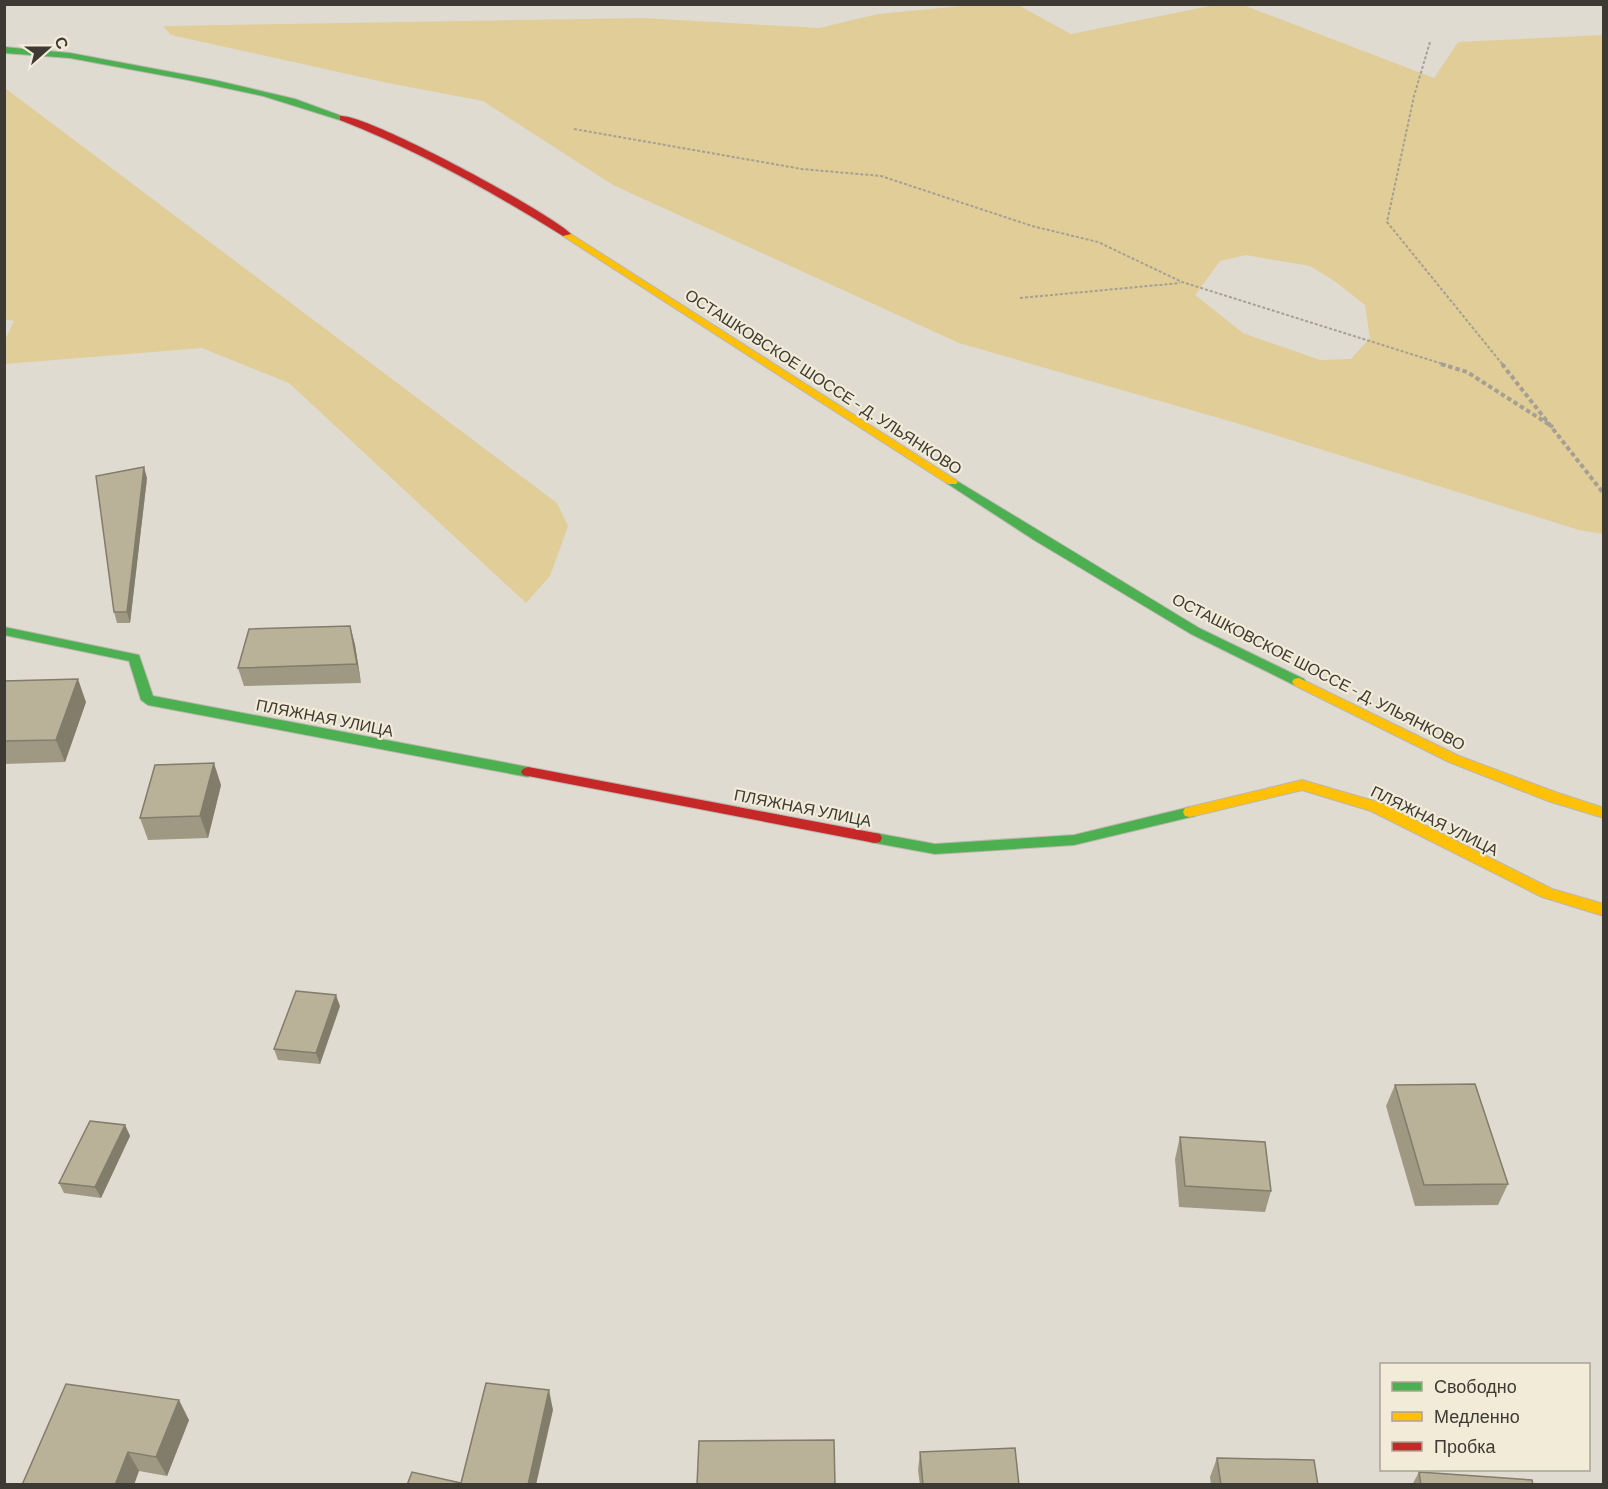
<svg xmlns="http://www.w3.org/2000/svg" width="1608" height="1489" viewBox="0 0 1608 1489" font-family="Barlow,sans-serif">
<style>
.green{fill:#e0cd98;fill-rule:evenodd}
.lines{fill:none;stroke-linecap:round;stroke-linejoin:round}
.fast-casing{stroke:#bbb7af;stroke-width:2}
.slow-casing{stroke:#bbb7af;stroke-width:2}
.jam-casing{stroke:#bbb7af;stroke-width:2}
.path-far1{stroke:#a5a093;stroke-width:2;stroke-dasharray:3 2;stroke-linecap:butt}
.path{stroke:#a5a093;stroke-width:4;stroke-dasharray:4.5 3;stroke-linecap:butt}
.fast{fill:#4caf50;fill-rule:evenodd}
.slow{fill:#ffc107;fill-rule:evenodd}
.jam{fill:#c62828;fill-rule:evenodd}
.wall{fill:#9f9883}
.shaded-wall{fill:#827c6a}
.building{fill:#b9b198;stroke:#827c6a;stroke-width:1.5}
.labels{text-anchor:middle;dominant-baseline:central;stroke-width:4.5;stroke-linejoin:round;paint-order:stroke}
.street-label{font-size:16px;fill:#3d3a33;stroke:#f2ebd8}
</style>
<rect width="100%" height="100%" fill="#dfdbd1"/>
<g class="green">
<path d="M1018,5L1071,34L1215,5H1243L1434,78L1458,42L1603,35V534L1579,530L1243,425L959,343L613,185L483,101L388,83L171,35L163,26L643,18L819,28L878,14L973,5ZM1246,255L1310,266L1336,282L1365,305L1370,338L1351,359L1320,360L1243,333L1195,295L1220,261Z"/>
<polygon points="5,88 557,503 568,526 550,576 526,603 289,383 202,348 5,364 5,340 14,321 4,319"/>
</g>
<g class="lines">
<defs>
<g id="fast">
<polygon points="4,47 70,53 214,80 295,99 347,118 343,121 263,96 188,80 70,58 4,53"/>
<polygon points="952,478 1199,628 1304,679 1306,682 1299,686 1294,685 1191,634 1034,540 948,484 946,482"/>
<polygon points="4,627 139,655 153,696 528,767 535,772 528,777 148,705 141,700 129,661 4,635"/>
<polygon points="1190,807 1195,808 1197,812 1195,816 1074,845 935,854 875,843 870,842 868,838 870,834 875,833 935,844 1074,835"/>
</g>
<g id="slow">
<polygon points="566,231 956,480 958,482 956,484 948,484 563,236 563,232"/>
<polygon points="1299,678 1459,756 1558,793 1604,808 1604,818 1548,801 1449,762 1294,685 1292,682 1294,679"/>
<polygon points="1302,780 1381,803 1552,889 1604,904 1604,916 1542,897 1371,811 1302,790 1190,817 1185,816 1183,812 1185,808 1190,807"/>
</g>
<g id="jam">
<path d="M340,116C366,113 549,212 571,234L563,236C491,191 419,151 340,120Z"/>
<polygon points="528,767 875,833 880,834 882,838 880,842 875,843 523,775 521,772 523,769"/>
</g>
</defs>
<use href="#fast" class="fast-casing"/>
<use href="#slow" class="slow-casing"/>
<use href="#jam" class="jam-casing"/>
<g class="path-far1">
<polyline points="1430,42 1414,96 1387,222 1503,365"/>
<polyline points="574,129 802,169 881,176 1032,226 1098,242 1182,282 1446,365"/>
<polyline points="1020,298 1180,283"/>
</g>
<g class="path">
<polyline points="1441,364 1467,372 1553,427"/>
<polyline points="1502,364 1604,494"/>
</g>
<use href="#fast" class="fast"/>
<use href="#slow" class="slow"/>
<use href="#jam" class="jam"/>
</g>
<g class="wall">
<polygon points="147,478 130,623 117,623 114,612"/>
<polygon points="350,626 355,645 361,683 244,686 238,668"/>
<polygon points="4,681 86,702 65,762 4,764"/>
<polygon points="221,785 208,838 148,840 140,818"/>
<polygon points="340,1006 320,1064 278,1060 274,1049"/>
<polygon points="1395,1085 1508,1184 1498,1205 1415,1206 1386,1106"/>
<polygon points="125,1125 130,1136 101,1198 64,1193 59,1183"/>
<polygon points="1180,1137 1271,1191 1265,1212 1179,1207 1175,1159"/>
<polygon points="189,1420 167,1476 139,1471 22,1485"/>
<polygon points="920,1452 1019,1485 920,1485 918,1470"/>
<polygon points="1217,1458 1318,1485 1211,1485 1210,1477"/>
<polygon points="1419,1472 1533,1485 1412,1485"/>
</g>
<g class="shaded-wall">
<polygon points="144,467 147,478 130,623 127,612"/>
<polygon points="350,626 355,645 361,683 357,664"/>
<polygon points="78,679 86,702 65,762 56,740"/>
<polygon points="214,763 221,785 208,838 200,816"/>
<polygon points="336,995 340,1006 320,1064 316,1053"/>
<polygon points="125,1125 130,1136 101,1198 95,1187"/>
<polygon points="549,1390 553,1410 536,1485 528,1485"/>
<polygon points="179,1400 189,1420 167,1476 156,1457"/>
<polygon points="128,1452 139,1471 134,1485 115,1485"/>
</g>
<g class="building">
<polygon points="144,467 127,612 114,612 96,476"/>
<polygon points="350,626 357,664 238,668 249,629"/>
<polygon points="78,679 56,740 4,741 4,681"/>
<polygon points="214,763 200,816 140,818 155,765"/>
<polygon points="296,991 336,995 316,1053 274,1049"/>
<polygon points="1475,1084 1508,1184 1424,1185 1395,1085"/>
<polygon points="90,1121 125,1125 95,1187 59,1183"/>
<polygon points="1180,1137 1265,1142 1271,1191 1185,1186"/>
<polygon points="486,1383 549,1390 528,1485 407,1485 412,1472 461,1483"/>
<polygon points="66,1384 179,1400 156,1457 128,1452 115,1485 22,1485"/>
<polygon points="834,1440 835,1485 697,1485 699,1441"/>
<polygon points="1015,1448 1019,1485 923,1485 920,1452"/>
<polygon points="1217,1458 1314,1460 1318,1485 1221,1485"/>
<polygon points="1419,1472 1532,1480 1533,1485 1421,1485"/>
</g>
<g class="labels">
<g class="street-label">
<text transform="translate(824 381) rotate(33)">ОСТАШКОВСКОЕ ШОССЕ - Д. УЛЬЯНКОВО</text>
<text transform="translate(1319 671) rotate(27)">ОСТАШКОВСКОЕ ШОССЕ - Д. УЛЬЯНКОВО</text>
<text transform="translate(325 717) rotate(11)">ПЛЯЖНАЯ УЛИЦА</text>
<text transform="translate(803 807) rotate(11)">ПЛЯЖНАЯ УЛИЦА</text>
<text transform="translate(1435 820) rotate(26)">ПЛЯЖНАЯ УЛИЦА</text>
</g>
</g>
<rect width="1608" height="1489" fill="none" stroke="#3d3a33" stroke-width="12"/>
<rect x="1380" y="1363" width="210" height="108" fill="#f2ebd8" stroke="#aaa496" stroke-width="1.5"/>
<rect x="1392" y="1382" width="30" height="9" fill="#4caf50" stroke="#aaa496" stroke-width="1.5"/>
<text x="1434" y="1393" font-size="18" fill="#3d3a33">Свободно</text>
<rect x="1392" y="1412" width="30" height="9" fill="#ffc107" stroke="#aaa496" stroke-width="1.5"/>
<text x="1434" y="1423" font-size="18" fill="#3d3a33">Медленно</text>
<rect x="1392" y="1442" width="30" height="9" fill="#c62828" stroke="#aaa496" stroke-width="1.5"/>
<text x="1434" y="1453" font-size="18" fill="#3d3a33">Пробка</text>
<g transform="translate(48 48) rotate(69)" stroke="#f2ebd8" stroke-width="4.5" paint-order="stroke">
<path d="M0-4.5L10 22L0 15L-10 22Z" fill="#3d3a33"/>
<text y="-9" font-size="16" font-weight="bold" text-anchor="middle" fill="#3d3a33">С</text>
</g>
</svg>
